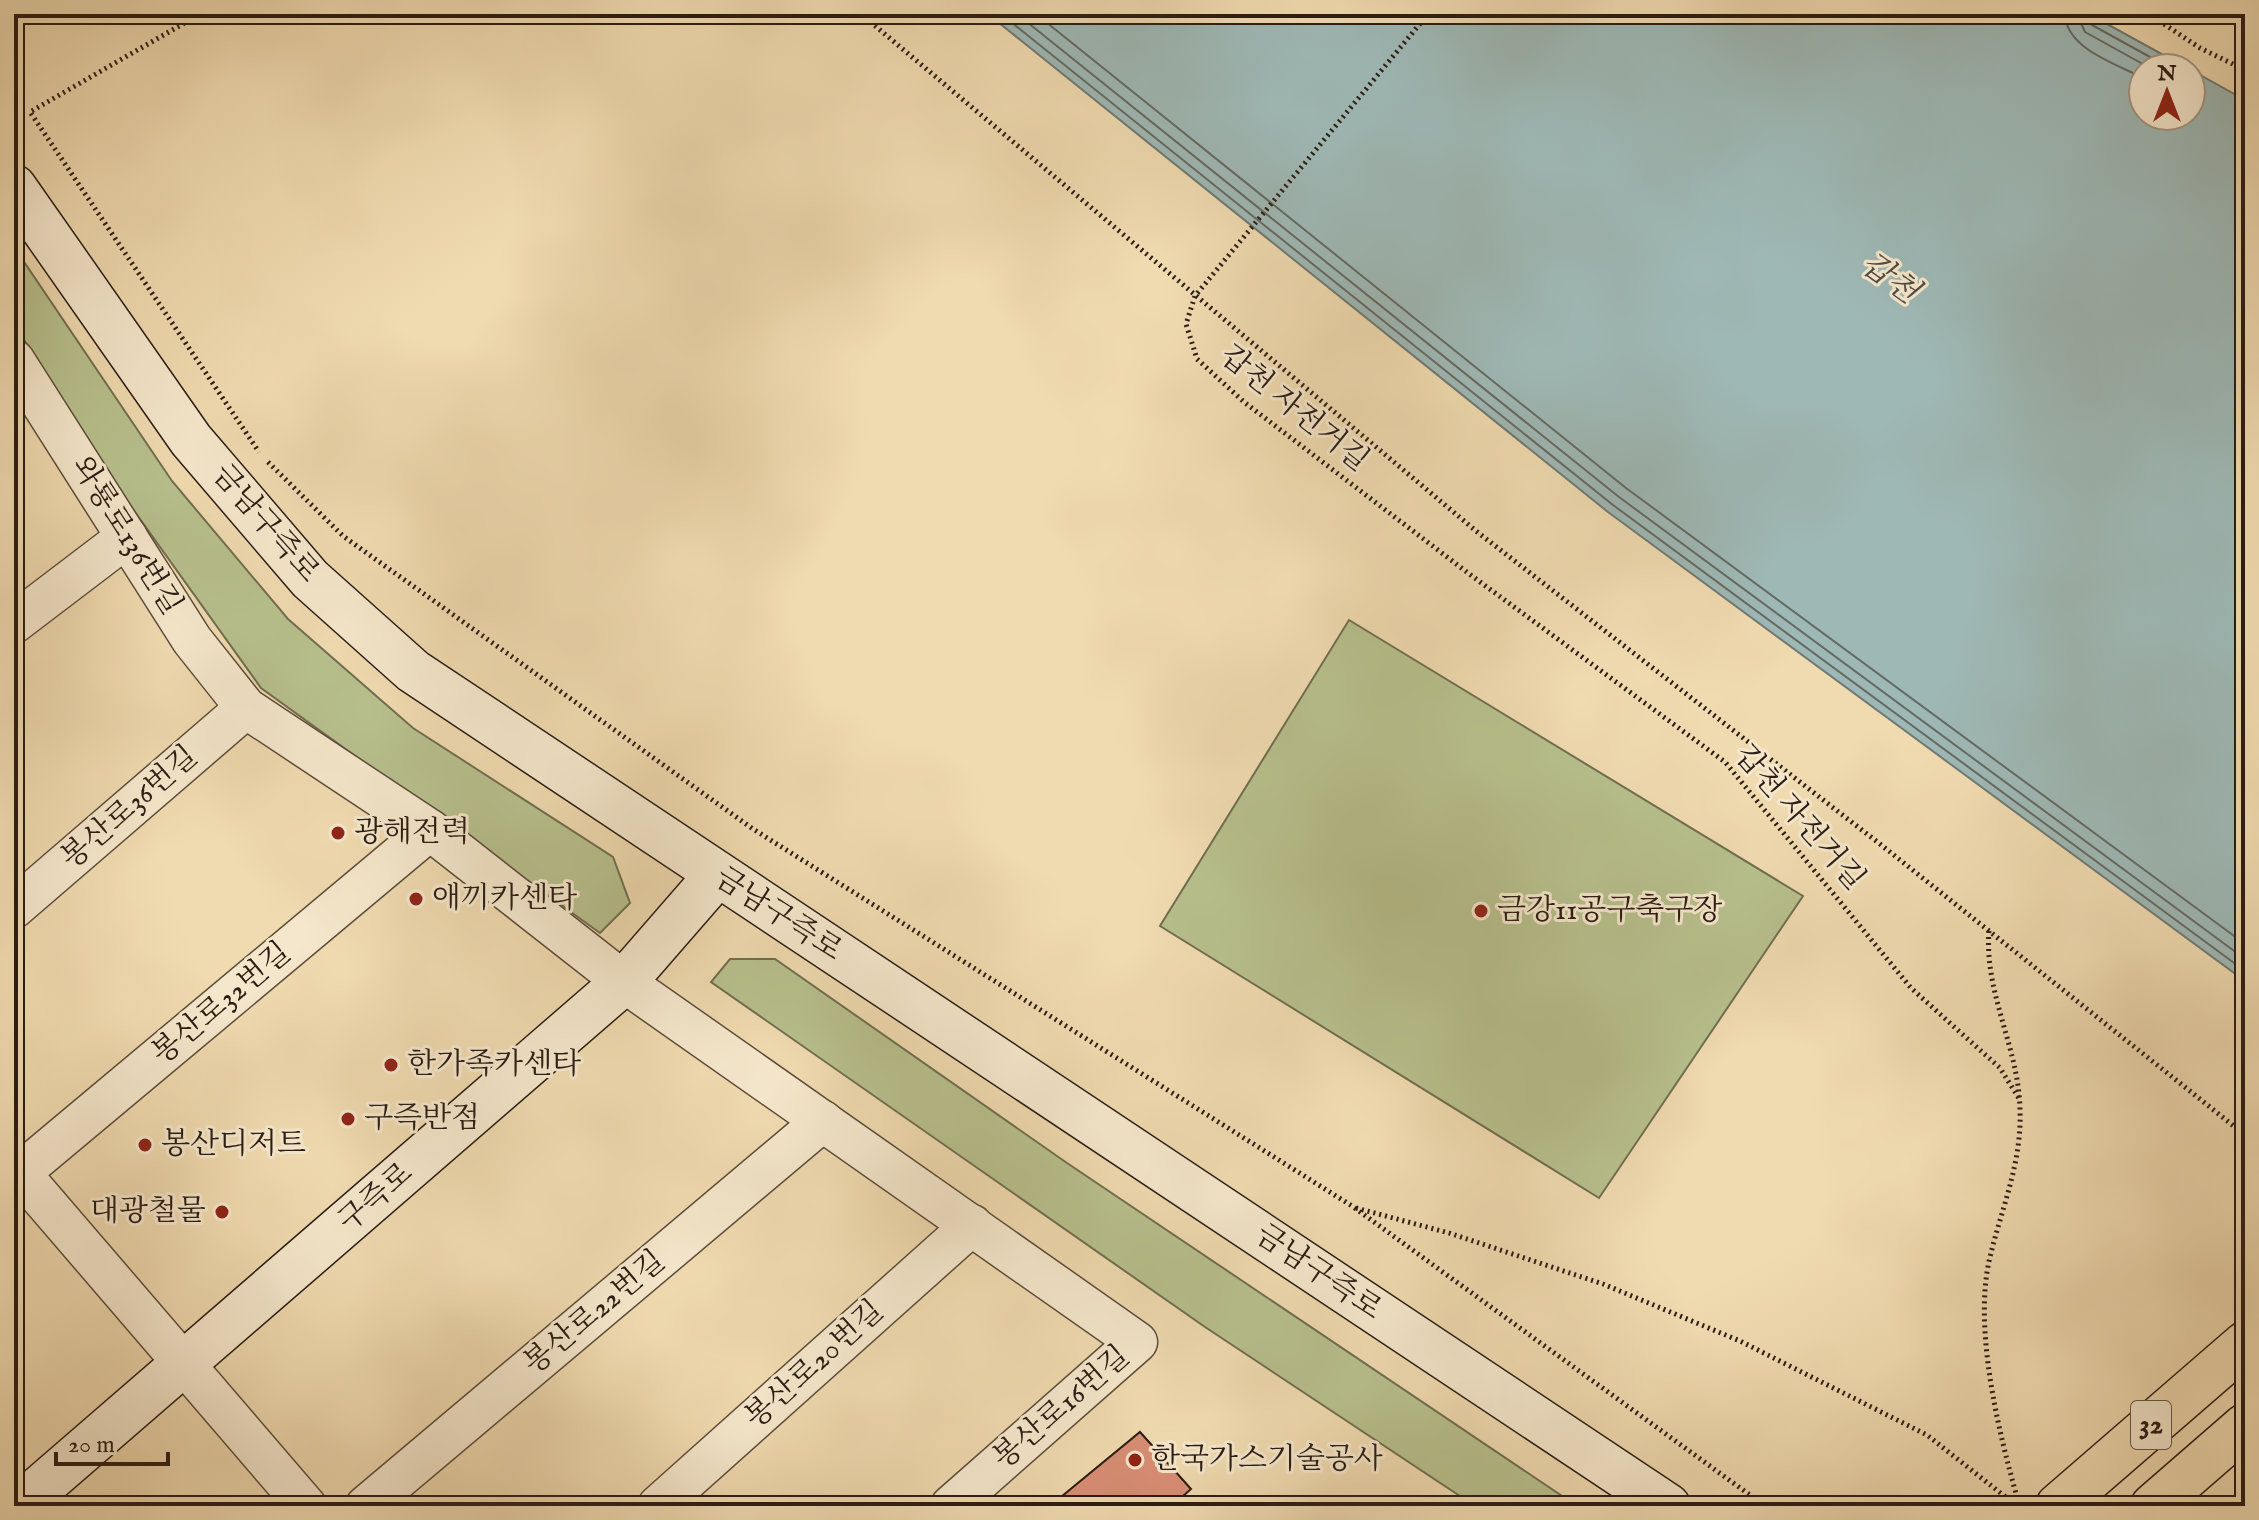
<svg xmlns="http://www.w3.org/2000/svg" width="2259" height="1520" viewBox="0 0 2259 1520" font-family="'IM FELL English','Noto Serif KR',serif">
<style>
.green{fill:#b7c08d;stroke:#706e50;stroke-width:2}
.water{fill:#9eb8b5;stroke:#707a74;stroke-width:2}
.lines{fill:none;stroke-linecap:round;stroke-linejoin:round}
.shore{stroke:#646a64;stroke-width:2}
.building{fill:#d88e75;stroke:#2a1c13;stroke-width:2}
.minor-casing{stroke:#5c4c3a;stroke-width:43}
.secondary-casing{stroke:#2a1c13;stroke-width:47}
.primary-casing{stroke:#2a1c13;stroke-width:47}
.path{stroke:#2a1c13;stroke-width:5;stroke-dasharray:2 4;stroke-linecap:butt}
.minor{stroke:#f5e7cc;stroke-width:40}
.secondary{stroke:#f5e7cc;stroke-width:44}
.primary{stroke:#f0dab0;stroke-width:44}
.poi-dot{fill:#8f2418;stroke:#f5e7cc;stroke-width:3}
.labels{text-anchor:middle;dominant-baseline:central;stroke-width:6;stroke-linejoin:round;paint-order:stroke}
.shield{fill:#f5e7cc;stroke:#67594a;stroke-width:2}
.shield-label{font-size:28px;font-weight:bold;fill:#2a1c13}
.street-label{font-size:30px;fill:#2a1c13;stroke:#f5e7cc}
.poi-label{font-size:30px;fill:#2a1c13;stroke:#f5e7cc;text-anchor:start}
.water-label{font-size:32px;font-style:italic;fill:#4d4b44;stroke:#f5e7cc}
</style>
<rect width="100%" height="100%" fill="#f0dab0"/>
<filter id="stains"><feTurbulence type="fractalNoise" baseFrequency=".0025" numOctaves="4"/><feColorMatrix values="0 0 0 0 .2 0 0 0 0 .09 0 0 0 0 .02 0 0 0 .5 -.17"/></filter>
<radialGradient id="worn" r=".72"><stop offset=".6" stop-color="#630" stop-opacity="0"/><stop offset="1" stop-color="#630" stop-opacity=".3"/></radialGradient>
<g class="green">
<polygon points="14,247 172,481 288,619 413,728 613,857 630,903 600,933 261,688 117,487 14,324"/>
<polygon points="1349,620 1803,896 1599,1198 1160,926"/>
<polygon points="730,959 775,959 1067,1163 1577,1506 1475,1506 1205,1327 711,982"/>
</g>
<polygon class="water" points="988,14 2089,14 2187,68 2143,68 2143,116 2191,116 2191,70 2245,100 2245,981 1608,512"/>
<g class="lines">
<g class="shore">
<polyline points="1001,14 1613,505 2245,971"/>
<polyline points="1017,14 1619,497 2245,959"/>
<polyline points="1036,14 1626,488 2245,944"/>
<path d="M2065,14C2066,49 2117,64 2143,78"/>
<polyline points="2077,14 2085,32 2150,68"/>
<polyline points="2087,14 2092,25 2170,68"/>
</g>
</g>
<polygon class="building" points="1140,1432 1191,1489 1172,1506 1050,1506"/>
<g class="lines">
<defs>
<g id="minor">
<polyline points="14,360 192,640 246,708 430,830 624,982 1137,1342 951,1506"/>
<polyline points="14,623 127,537"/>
<polyline points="14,908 246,708"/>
<polyline points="14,1166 306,1506"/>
<polyline points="14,1178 430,830"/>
<polyline points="366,1506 823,1121"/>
<polyline points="658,1506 972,1225"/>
</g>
<g id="secondary">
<polyline points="14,187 191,440 310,579 413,671 1668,1506"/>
<polyline points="19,1506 624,982 717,875"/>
</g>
<g id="primary">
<polyline points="2058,1506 2245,1344"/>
<polyline points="2153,1506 2245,1426"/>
</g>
</defs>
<use href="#minor" class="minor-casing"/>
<use href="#secondary" class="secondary-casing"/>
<use href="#primary" class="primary-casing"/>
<g class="path">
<polyline points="200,14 30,112 259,452"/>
<polyline points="861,14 1476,531 1880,844 2245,1135"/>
<polyline points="1428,14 1195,296 1186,324 1197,359 1244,402 1472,576 1725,762 1911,988 2000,1068 2020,1100"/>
<polyline points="2149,14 2200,48 2245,70"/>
<polyline points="268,462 343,536 753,829 1352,1206 1765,1506"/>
<path d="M1989,931C1984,993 2019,1048 2020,1110C2022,1162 2002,1207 1990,1257C1973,1326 1998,1430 2017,1497"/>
<polyline points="1356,1208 1449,1233 1603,1284 1740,1341 1927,1435 2017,1506"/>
</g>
<use href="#minor" class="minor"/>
<use href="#secondary" class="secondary"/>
<use href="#primary" class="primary"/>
</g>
<g class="poi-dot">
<circle cx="338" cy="833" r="8"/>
<circle cx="416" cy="899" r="8"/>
<circle cx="1481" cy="911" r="8"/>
<circle cx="391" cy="1065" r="8"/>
<circle cx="348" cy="1119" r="8"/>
<circle cx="145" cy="1145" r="8"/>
<circle cx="222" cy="1212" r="8"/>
<circle cx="1135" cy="1460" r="8"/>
</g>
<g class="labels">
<rect class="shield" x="2131" y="1401" width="40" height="48" rx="6"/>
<g class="shield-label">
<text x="2151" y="1425">32</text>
</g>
<g class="street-label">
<text transform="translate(1294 409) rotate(39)">갑천 자전거길</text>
<text transform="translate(265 524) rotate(49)">금남구즉로</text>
<text transform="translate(126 536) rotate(58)">와룡로136번길</text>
<text transform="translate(130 808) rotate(-41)">봉산로36번길</text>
<text transform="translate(1799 818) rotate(49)">갑천 자전거길</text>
<text transform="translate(778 915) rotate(33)">금남구즉로</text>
<text transform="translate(222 1004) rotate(-40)">봉산로32번길</text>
<text transform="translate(376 1198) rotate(-41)">구즉로</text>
<text transform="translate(1318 1273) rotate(34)">금남구즉로</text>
<text transform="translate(595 1313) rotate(-40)">봉산로22번길</text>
<text transform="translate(815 1365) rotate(-42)">봉산로20번길</text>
<text transform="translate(1062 1408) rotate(-41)">봉산로16번길</text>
</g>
<g class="poi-label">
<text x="354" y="833">광해전력</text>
<text x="432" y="899">애끼카센타</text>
<text x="1497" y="911">금강11공구축구장</text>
<text x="407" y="1065">한가족카센타</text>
<text x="364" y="1119">구즉반점</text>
<text x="161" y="1145">봉산디저트</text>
<text x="206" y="1212" text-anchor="end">대광철물</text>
<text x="1151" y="1460">한국가스기술공사</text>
</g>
<g class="water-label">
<text transform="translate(1889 279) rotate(36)">갑천</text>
</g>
</g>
<rect width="2259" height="1520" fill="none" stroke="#f0dab0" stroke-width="48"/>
<rect x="16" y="16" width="2227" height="1488" fill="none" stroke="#2a1c13" stroke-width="4"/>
<rect x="24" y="24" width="2211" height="1472" fill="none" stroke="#2a1c13" stroke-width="2"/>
<g transform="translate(2167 92)"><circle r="38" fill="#f5e7cc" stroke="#a49682" stroke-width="2"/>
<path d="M0-6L14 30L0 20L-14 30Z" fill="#8f2418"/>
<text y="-12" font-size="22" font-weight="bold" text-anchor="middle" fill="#2a1c13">N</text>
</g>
<path d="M56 1452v12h112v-12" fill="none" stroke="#2a1c13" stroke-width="4"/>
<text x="68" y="1452" font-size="24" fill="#2a1c13" stroke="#f5e7cc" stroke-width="6" paint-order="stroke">20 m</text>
<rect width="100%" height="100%" filter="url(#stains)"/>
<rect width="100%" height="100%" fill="url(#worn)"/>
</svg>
